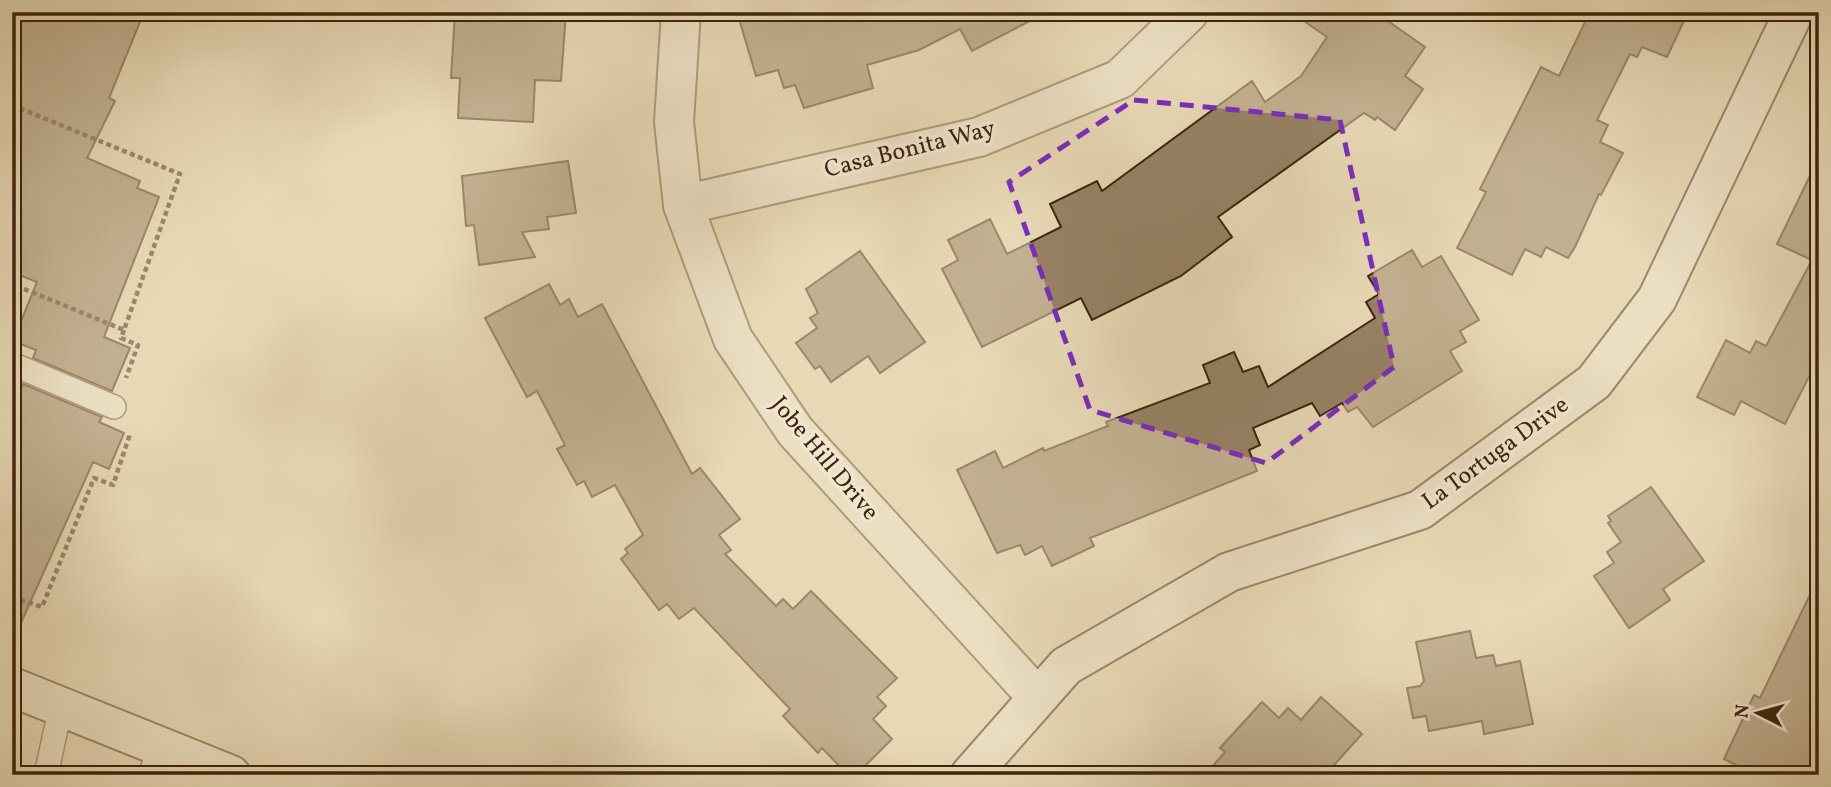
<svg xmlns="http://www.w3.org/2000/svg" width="1831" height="787" viewBox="0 0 1831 787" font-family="Vollkorn,serif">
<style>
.building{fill:#968265;stroke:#3e240d;stroke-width:2}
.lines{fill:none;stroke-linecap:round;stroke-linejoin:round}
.lane-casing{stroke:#685137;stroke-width:26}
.street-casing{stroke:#685137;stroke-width:42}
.secondary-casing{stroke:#3e240d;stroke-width:42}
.path{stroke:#3e240d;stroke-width:4.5;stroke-dasharray:5 3.5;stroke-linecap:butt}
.lane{stroke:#f0e6d0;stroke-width:23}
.street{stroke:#f0e6d0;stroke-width:38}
.secondary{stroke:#f0e6d0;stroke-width:38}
.marked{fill:none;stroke:#7b2cbf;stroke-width:5;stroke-dasharray:14 9;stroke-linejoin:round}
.labels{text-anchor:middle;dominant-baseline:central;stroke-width:7;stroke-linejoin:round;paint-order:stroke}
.street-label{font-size:24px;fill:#3e240d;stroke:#f0e6d0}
</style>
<rect width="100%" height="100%" fill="#e8d9b6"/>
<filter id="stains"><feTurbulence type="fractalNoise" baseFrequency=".00286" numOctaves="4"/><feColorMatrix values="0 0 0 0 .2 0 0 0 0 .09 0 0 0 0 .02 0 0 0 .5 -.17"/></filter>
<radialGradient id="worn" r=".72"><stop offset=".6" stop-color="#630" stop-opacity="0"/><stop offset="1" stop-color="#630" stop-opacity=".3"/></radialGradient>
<g class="building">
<polygon points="12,12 144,12 109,98 115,101 87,158 140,181 137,188 159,197 104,337 130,348 112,391 33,358 36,350 13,341 37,282 12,272"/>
<polygon points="455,12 566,12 561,81 535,80 533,122 458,118 460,78 451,78"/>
<polygon points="737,12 1047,12 972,51 960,29 919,50 867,65 873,88 804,108 795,85 784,88 778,70 756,76"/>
<polygon points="1291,12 1375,12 1425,47 1405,76 1423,89 1395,130 1377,117 1375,120 1364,113 1218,217 1232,237 1181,276 1092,320 1081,298 982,347 942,269 958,260 948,240 990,219 1007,254 1061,227 1050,204 1097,181 1102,191 1252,81 1265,102 1301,76 1327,37"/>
<polygon points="1570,12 1688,12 1667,57 1642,47 1637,57 1630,54 1597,120 1608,125 1600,142 1623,153 1601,195 1599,194 1575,247 1568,258 1546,247 1541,257 1525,249 1512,275 1457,248 1486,192 1480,189 1541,67 1559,76 1586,20"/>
<polygon points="1819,157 1819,357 1785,424 1741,401 1734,415 1697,397 1726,340 1750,353 1756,341 1766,346 1812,260 1777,244"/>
<polygon points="568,161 576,213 547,217 549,229 522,232 535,257 479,265 474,225 466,226 462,176"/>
<polygon points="1412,250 1422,267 1441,256 1479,320 1460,331 1466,342 1450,351 1462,371 1373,427 1357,407 1348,412 1342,403 1320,416 1312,403 1253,428 1260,445 1249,450 1257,471 1090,538 1094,546 1052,566 1042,546 1025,555 1020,545 997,553 957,470 995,451 1003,468 1043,448 1044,451 1108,426 1106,422 1210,383 1203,365 1234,352 1243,372 1259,366 1268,387 1375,318 1366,302 1379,294 1368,276"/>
<polygon points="860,251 925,342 880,373 868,356 831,382 820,366 815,369 796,343 817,328 810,318 818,313 806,289"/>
<polygon points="549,284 560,305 569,299 578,317 602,304 692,474 700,468 740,519 719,535 731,550 725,554 776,606 783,599 793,609 811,591 897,678 877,697 886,706 873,719 892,739 856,775 848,775 822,748 818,753 783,716 790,709 694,608 679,619 667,604 659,610 621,559 628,553 625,549 643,535 615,485 592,497 584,481 577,485 557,449 565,445 537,391 527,397 485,318"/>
<polygon points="23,384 102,417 99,422 124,433 109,469 93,462 12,643 12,411"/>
<polygon points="1651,487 1704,561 1663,589 1670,600 1629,628 1594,576 1614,563 1607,552 1621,542 1608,523 1611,521 1608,516"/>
<polygon points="1819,576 1819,775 1731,775 1736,765 1724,759 1754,695 1760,698"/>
<polygon points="1470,631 1476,658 1493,655 1496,666 1520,661 1533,724 1484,734 1482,721 1429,731 1426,716 1413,718 1407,688 1420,686 1424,681 1416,642"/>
<polygon points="1321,697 1362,734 1325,775 1205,775 1225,752 1220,748 1262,702 1279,718 1288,708 1301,720"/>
</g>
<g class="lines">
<defs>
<g id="lane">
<polyline points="12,364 114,407"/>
<polyline points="46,775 61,706"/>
<polyline points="150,775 161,744"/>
</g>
<g id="street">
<polyline points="681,12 674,122 683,205 733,339 795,431 1037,697"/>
<polyline points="683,205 979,137 1120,79 1189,12"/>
</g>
<g id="secondary">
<polyline points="12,687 231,775"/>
<polyline points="970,775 1066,666 1229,572 1420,510 1594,382 1657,299 1794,12"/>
</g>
</defs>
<use href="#lane" class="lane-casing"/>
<use href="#street" class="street-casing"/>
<use href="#secondary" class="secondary-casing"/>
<g class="path">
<polyline points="12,105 180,174 124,330 12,284"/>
<polyline points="124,330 121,338 138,345 126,378"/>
<polyline points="12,597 42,607 94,478 113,485 130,434"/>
</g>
<use href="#lane" class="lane"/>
<use href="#street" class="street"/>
<use href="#secondary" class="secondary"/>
</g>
<path d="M0 0H1831V787H0ZM1134,100L1340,120L1394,367L1266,463L1090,410L1009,182Z" fill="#e8d9b6" fill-opacity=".55" fill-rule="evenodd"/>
<path class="marked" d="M1134,100L1340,120L1394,367L1266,463L1090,410L1009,182Z"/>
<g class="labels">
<g class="street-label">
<text transform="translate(910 150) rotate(-14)">Casa Bonita Way</text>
<text transform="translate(1496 454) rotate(-36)">La Tortuga Drive</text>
<text transform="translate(824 459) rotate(50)">Jobe Hill Drive</text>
</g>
</g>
<rect width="1831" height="787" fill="none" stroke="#e8d9b6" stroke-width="42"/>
<rect x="14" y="14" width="1803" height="759" fill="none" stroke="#3e240d" stroke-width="3.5"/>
<rect x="21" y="21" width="1789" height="745" fill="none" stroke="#3e240d" stroke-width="2"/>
<g transform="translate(1758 713) rotate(276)" stroke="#f0e6d0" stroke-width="5" paint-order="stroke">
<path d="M0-5L12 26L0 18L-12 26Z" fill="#3e240d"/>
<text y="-10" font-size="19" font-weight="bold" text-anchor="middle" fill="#3e240d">N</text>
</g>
<rect width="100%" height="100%" filter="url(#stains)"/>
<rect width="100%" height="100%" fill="url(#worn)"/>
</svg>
